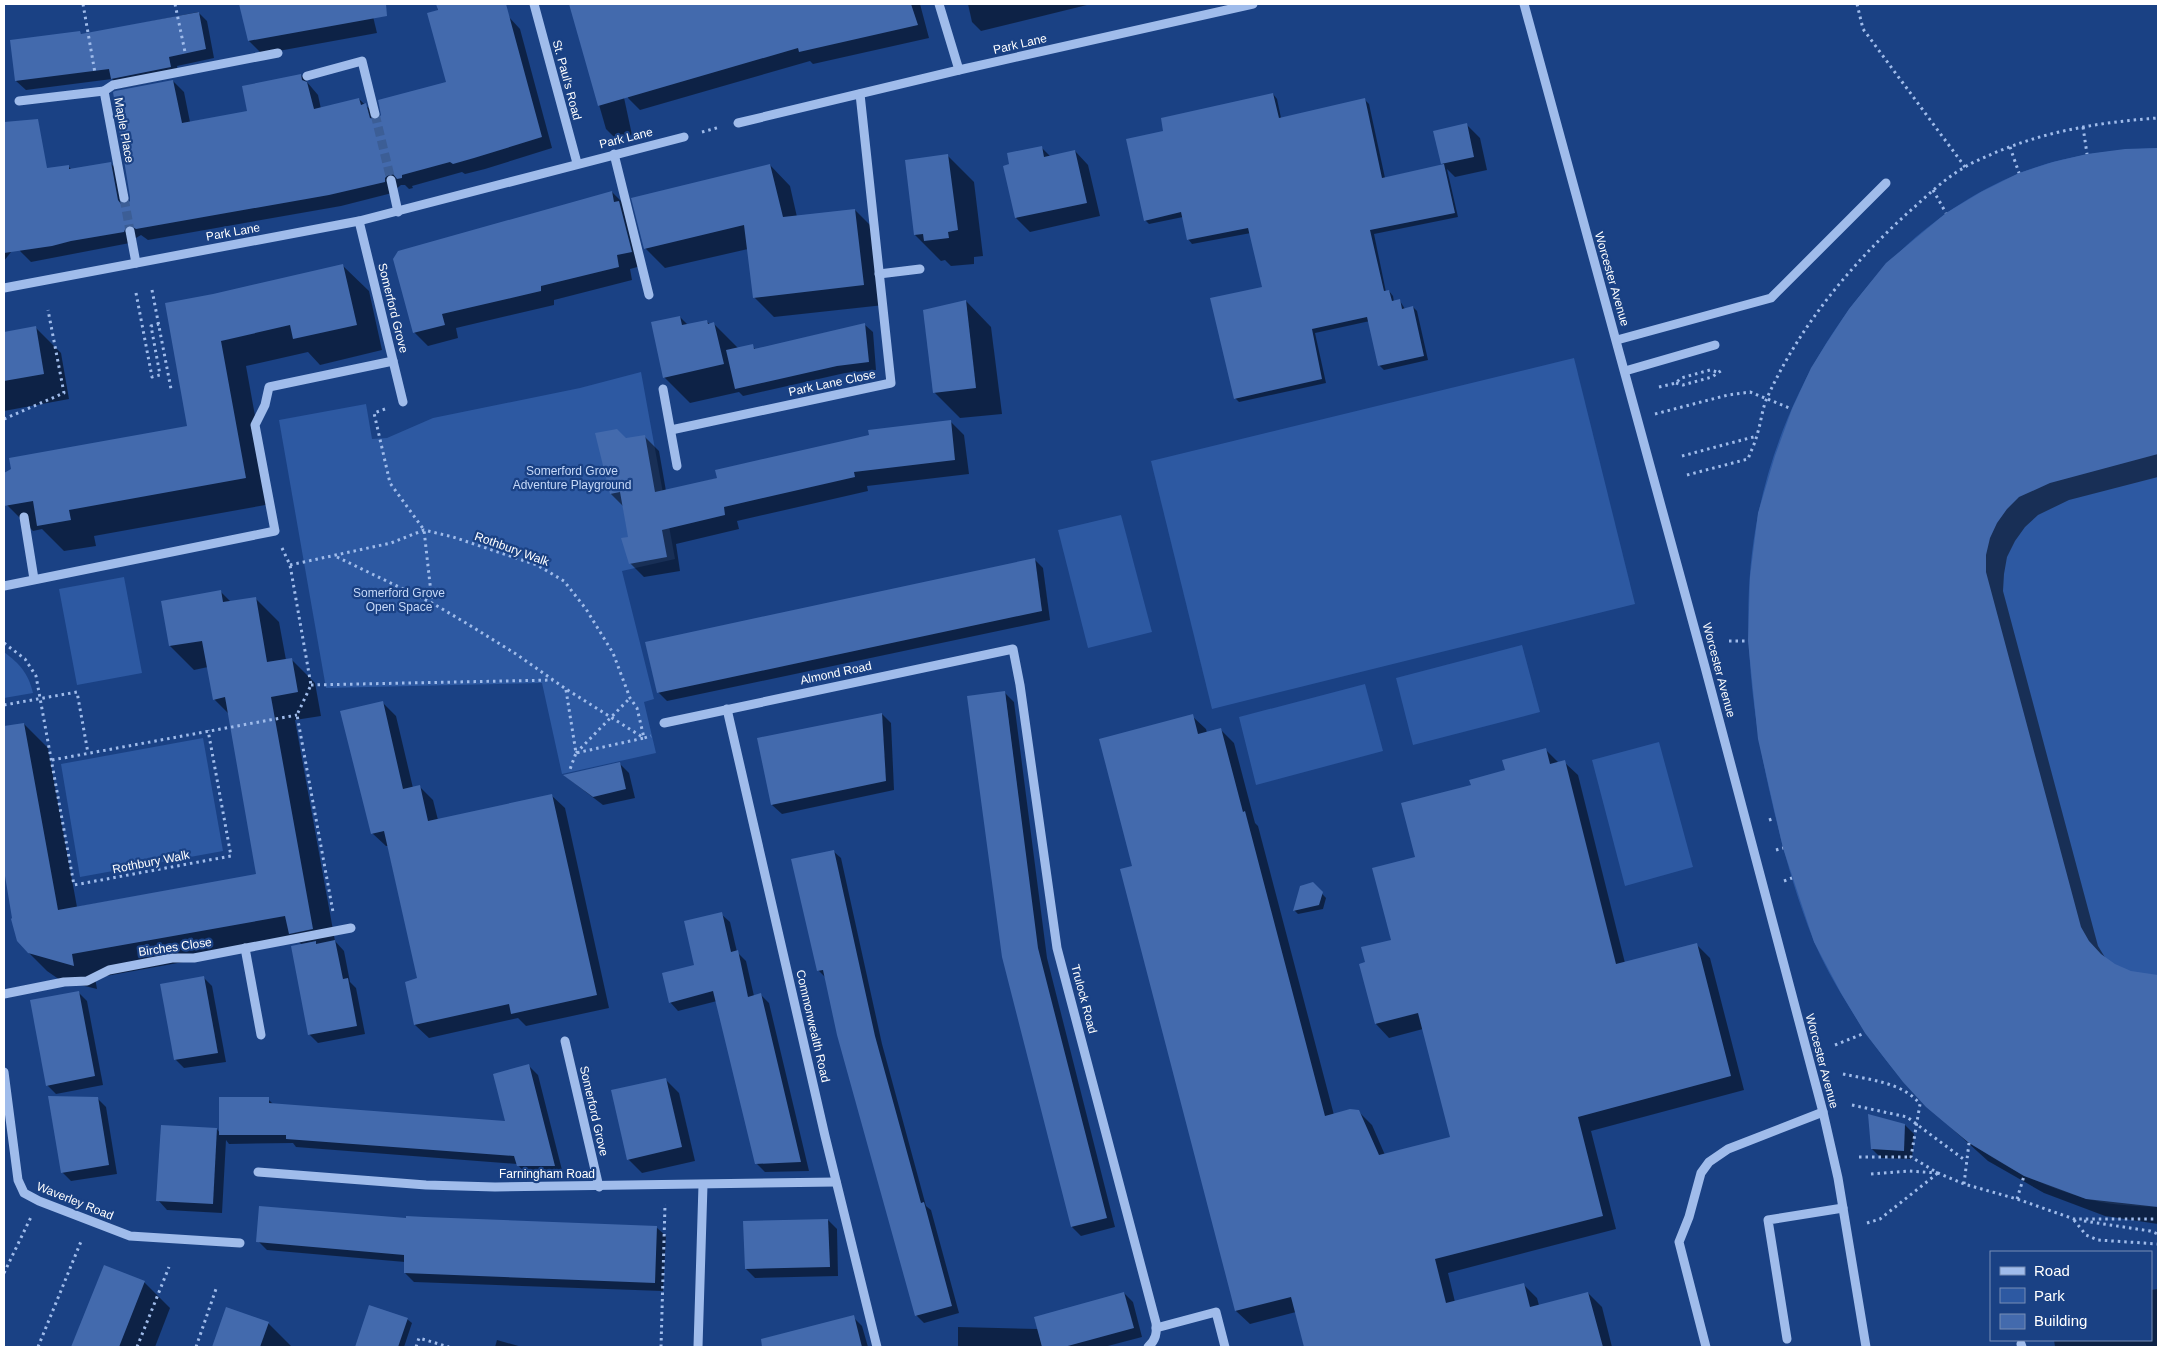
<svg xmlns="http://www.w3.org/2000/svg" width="2162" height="1351" viewBox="0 0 2162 1351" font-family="Helvetica,sans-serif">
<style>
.green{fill:#2d59a2}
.shadow{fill:#0007}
.building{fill:#436aad}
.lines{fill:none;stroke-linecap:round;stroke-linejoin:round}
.minor-tunnel{stroke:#3c5e96;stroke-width:9;stroke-dasharray:9 4.5;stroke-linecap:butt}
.path{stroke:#a0bceb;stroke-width:3;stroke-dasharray:2.5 4;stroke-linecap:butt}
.minor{stroke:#a0bceb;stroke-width:9}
.labels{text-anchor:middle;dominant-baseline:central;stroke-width:4.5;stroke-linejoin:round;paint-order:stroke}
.street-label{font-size:12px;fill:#fff;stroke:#1a4184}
.park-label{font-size:12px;fill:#c5d8f8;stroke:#1a4184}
</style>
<rect width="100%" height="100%" fill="#1a4184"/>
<g class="green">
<path d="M2158,148V1207C2134,1206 2107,1205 2084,1198C1979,1168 1904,1097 1848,1005C1835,984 1822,961 1813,939C1794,891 1780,839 1769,789C1749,700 1740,605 1758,515C1787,372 1881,229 2020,173C2064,155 2111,150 2158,148Z"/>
<polygon points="1574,358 1635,604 1212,709 1151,461"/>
<polygon points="641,372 675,559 622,571 654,699 644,702 656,753 562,774 542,683 326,688 279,420 366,404 372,439 387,438 433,418 580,388"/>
<polygon points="1121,515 1152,632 1088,648 1058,530"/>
<polygon points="124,577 142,673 77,685 59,589"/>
<polygon points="1522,645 1540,712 1413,745 1396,678"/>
<path d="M4,652C20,664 28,673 33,693L4,698Z"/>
<polygon points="1365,684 1383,751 1256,785 1239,717"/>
<polygon points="203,738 223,851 80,877 61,764"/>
<polygon points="1659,742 1693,867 1625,886 1592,760"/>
</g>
<g class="shadow">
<polygon points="249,4 370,4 377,33 262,54 249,41 241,5"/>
<polygon points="437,4 497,4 520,29 552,148 485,169 465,174 462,172 412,186 413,188 409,189 405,185 401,185 396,189 396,192 341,206 148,240 141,235 136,238 135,242 31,262 20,251 18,243 4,261 4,184 31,179 68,166 72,170 110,163 122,174 127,204 129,203 173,81 184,92 190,122 249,112 301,75 318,95 321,109 359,99 377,116 378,120 447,83"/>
<polygon points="570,4 604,4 632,135 616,139 606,129"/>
<polygon points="628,4 920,4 929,38 813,64 810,61 640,110 628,98"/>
<polygon points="968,4 1091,4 981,31 972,22"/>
<polygon points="198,12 207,21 214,58 177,66 179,76 121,88 112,79 26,90 16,81 80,33 83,35"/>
<polygon points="1273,94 1277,99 1281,118 1365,100 1369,104 1385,178 1444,165 1442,163 1467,125 1480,138 1487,170 1455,177 1447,169 1458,217 1374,234 1386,292 1389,291 1393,296 1394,302 1400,301 1405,309 1413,307 1417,311 1428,360 1384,370 1379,365 1370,321 1315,333 1326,383 1239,402 1235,398 1263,288 1251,233 1192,244 1188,239 1183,217 1149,224 1145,220 1165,132"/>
<polygon points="1041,147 1051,157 1075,151 1088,165 1100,216 1030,232 1016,218 1004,167"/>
<polygon points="2158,149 2158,477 2069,500 2038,515 2025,527 2015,541 2007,557 2004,574 2003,591 2098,946 2106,959 2114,965 2130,972 2158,976 2158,1224 2105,1216 2044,1193 1988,1161 1927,1106 1815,941 2125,150"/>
<polygon points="948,156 974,182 983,256 974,257 974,264 951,266 945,260 941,261 915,235"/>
<polygon points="770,165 790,186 797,217 855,210 875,230 884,305 774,317 754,297 748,249 665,268 645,248"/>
<polygon points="612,192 626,206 645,265 630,269 632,280 554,300 554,305 456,328 458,338 428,346 414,332"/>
<polygon points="343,266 369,291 382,350 320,365 308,352 246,366 271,504 94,536 96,546 64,551 42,529 33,531 7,505 4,499 4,475 13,470 189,427 213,295"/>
<polygon points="966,301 991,327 1002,414 960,418 934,392"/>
<polygon points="680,317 688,325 706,321 710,324 714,324 739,349 752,346 756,350 865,325 873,332 876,370 845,373 743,396 739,392 690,403 664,377"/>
<polygon points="35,327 61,353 69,399 4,411 4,333"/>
<polygon points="950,421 964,435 969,474 867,486 868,491 737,521 739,529 676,544 680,571 644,577 630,563 630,538 624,507 611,494 596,434 625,440 645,437 659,451 666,491"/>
<polygon points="1034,559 1043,568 1050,620 667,701 658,692"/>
<polygon points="221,592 231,602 255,598 279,622 286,660 291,659 315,683 321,716 295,720 335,941 344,951 350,982 356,988 365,1034 318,1043 309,1034 302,945 298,941 95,978 97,989 60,980 47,971 23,947 14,919 4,863 4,728 24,724 48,748 77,907 257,875 229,714 214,699 208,667 194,670 170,646"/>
<polygon points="1005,693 1014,702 1047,958 1115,1227 1081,1236 1072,1227"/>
<polygon points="383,703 396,716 413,788 420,787 433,800 438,820 551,795 565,808 609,1008 526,1026 518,1018 429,1038 415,1025 418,979 388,846 386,846 372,833"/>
<polygon points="882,714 891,723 894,790 782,814 772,805"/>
<polygon points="1192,716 1206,729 1207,733 1220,729 1234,743 1255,823 1258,826 1334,1115 1358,1111 1372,1125 1385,1155 1452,1138 1423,1029 1389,1038 1376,1024 1366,963 1392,940 1417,858 1472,786 1506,771 1546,750 1559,763 1564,762 1578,775 1625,963 1696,944 1710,958 1744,1090 1591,1131 1616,1229 1448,1273 1455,1302 1523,1284 1537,1298 1540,1309 1551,1320 1553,1347 1305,1347 1296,1312 1250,1324 1236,1311 1134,867"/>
<polygon points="620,764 629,773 635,798 603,805 565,776"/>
<polygon points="833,851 841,858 882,1044 926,1206 931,1210 959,1313 924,1323 916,1315 826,978 818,970"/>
<polygon points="1313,884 1326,898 1323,909 1298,914 1294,910"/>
<polygon points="721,914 730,922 737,952 746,961 754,996 761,995 769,1003 809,1171 765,1172 756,1163 717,1001 678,1011 670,1002 695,966"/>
<polygon points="203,977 212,986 226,1062 184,1068 175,1059"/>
<polygon points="78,992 87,1001 103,1085 56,1094 47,1085"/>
<polygon points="529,1066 538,1075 563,1174 527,1175 517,1164 296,1147 293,1143 229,1144 226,1140 222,1213 167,1210 158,1200 217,1129 220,1133 268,1099 274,1105 507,1123"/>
<polygon points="665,1079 679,1093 695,1161 642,1173 628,1159"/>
<polygon points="97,1098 106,1107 117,1174 71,1181 62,1172"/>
<polygon points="1905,1125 1914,1134 1912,1159 1881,1158 1872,1149"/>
<polygon points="407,1220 656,1227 666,1236 663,1291 414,1282 405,1273 405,1262 267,1250 258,1241"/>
<polygon points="828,1220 837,1229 838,1276 755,1278 746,1269"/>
<polygon points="105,1267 144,1282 170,1308 155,1347 73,1347"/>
<polygon points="2158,1289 2158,1347 2055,1347 2054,1340 2151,1340 2151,1290"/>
<polygon points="1124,1293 1133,1302 1142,1337 1104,1347 958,1347 958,1327 1038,1329"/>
<polygon points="1588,1293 1602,1307 1612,1347 1574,1347 1565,1299"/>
<polygon points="369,1307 407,1319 412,1323 404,1347 357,1347"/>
<polygon points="226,1311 268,1323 292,1347 214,1347"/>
<polygon points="853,1317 862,1326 868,1347 802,1347 798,1331"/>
<polygon points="497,1340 522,1347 495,1347"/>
</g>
<g class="building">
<polygon points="239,4 386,4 387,16 248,41"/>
<polygon points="436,4 506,4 542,137 474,158 453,164 450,162 402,175 402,178 397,179 393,174 389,174 385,178 385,182 329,195 136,229 129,225 126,227 124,232 71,241 52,246 4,253 4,122 38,119 47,168 69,165 69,169 111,162 118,200 121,204 126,204 130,201 130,197 113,92 115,91 173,80 182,123 247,111 242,86 301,74 302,80 307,82 314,109 359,98 361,105 366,103 370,118 377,120 381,115 378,100 446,82 427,13 438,10"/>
<polygon points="569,4 911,4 918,25 799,52 798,48 598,106"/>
<polygon points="199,12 206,49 169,57 171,67 111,79 109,69 15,81 10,40 80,31 81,34"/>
<polygon points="1273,93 1279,118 1365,98 1382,178 1444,164 1455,213 1370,230 1384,291 1389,290 1392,301 1400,299 1402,309 1413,306 1424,356 1378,366 1367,317 1312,329 1322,379 1234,399 1210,298 1262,287 1248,228 1187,240 1181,212 1144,221 1126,139 1163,131 1161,118"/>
<polygon points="1467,123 1474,157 1441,164 1433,131"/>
<polygon points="1042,146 1044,157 1075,150 1087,203 1015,218 1003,166 1009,164 1007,153"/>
<polygon points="2158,148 2158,454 2050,483 2019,497 2007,509 1997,523 1990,538 1986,555 1986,572 2081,927 2089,941 2101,954 2115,964 2131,971 2158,975 2158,1207 2086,1199 2024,1176 1969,1143 1926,1107 1903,1082 1865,1033 1841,993 1814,942 1783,848 1758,739 1748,641 1750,577 1758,513 1775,456 1792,409 1811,368 1826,344 1849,309 1886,263 1946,213 1981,192 2019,173 2053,162 2087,154 2125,149"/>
<polygon points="948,154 958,230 948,232 949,238 924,241 923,234 914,235 905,160"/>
<polygon points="770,164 783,217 855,209 864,285 753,298 744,225 644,249 631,198"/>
<polygon points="612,191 614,202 619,201 632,252 617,255 619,267 541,286 541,291 442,314 445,325 413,333 393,259 398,251"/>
<polygon points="343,264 357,325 293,339 290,325 221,341 246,478 69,510 71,520 37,526 33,501 4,506 4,473 11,469 9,458 187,426 165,303 213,294"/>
<polygon points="966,300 976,388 933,393 923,310"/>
<polygon points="680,316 682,325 707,320 708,324 714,322 724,364 663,378 651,322"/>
<polygon points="865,323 869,362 837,366 735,389 726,350 753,344 754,349"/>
<polygon points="36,326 44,374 4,381 4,332"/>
<polygon points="951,420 955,460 854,472 855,477 724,507 725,515 662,530 667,557 629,564 621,538 628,537 620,492 610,494 595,433 617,429 626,438 645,435 655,492 717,478 715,470 869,435 868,430"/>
<polygon points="1035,558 1042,611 657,693 645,642"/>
<polygon points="221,590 223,602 256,597 267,662 292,658 298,692 271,697 313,929 289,934 285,916 72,954 74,966 28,953 17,941 11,919 12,918 4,870 4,726 24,723 58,910 256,874 225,697 213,700 202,641 169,646 161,601"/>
<polygon points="1005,691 1038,948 1107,1218 1071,1227 1002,957 967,696"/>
<polygon points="383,701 403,789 420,785 428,821 552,794 597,995 511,1014 509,1004 414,1025 405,982 417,978 384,831 371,834 340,711"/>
<polygon points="882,713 886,781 771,805 757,738"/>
<polygon points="1193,714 1198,734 1221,728 1243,812 1245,811 1325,1116 1350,1109 1359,1110 1379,1155 1450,1137 1418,1013 1375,1024 1359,964 1365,962 1361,947 1391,940 1372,868 1415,857 1401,803 1471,785 1469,780 1505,770 1502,760 1546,748 1550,764 1565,760 1616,964 1697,943 1731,1076 1578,1117 1603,1216 1435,1259 1446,1303 1524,1283 1530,1307 1588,1292 1603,1347 1304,1347 1291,1297 1235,1311 1120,869 1132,866 1099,739"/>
<polygon points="620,762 626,789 593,797 563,775"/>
<polygon points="834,850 875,1036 921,1203 924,1202 952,1306 915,1316 837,1035 823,970 817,971 791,859"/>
<polygon points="1313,882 1323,892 1319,905 1293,911 1300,886"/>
<polygon points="722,912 731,952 738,950 748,997 761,993 801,1162 755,1164 713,991 669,1003 662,973 694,965 684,921"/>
<polygon points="335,940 343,979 348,978 357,1026 308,1035 291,946 316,941 316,944"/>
<polygon points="204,976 218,1053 174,1060 160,984"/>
<polygon points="79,991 95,1076 46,1086 30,1000"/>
<polygon points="529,1064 555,1166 517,1166 514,1156 286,1139 286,1135 219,1135 219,1097 269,1097 269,1103 505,1121 493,1074"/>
<polygon points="666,1078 682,1147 627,1160 611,1090"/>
<polygon points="48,1096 98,1097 109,1165 61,1173"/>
<polygon points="1868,1114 1905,1124 1904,1151 1871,1149"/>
<polygon points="161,1125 217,1128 213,1204 156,1201"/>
<polygon points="259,1206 406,1218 406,1216 425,1217 657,1226 655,1283 404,1273 404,1255 256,1242"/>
<polygon points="828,1219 830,1267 745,1269 743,1221"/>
<polygon points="104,1265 145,1281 119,1347 71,1347"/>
<polygon points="1124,1292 1134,1328 1064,1347 1042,1347 1034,1317"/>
<polygon points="369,1305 408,1318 398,1347 355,1347"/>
<polygon points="226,1307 269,1322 260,1347 212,1347"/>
<polygon points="854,1315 862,1347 762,1347 761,1339"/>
</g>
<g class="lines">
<g class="minor-tunnel">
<polyline points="375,114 391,180"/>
<polyline points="124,198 130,231"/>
</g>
<g class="path">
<polyline points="83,4 95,73"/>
<polyline points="175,4 185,52"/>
<polyline points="1857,4 1863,29 1965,167"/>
<polyline points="2083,127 2087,154"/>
<polyline points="702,132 720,127"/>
<polyline points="2010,147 2019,173"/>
<polyline points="1933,190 1946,213"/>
<polyline points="152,290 171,389"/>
<polyline points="136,293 152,377 160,375 151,326 159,324"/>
<polyline points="1676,383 1683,385 1712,377 1722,370"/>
<polyline points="1659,387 1676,383 1681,378 1710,370 1717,372"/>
<polyline points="385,409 374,413 390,483 424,530 432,602"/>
<polyline points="1655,414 1728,395 1750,392 1792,409"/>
<polyline points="4,419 64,393 48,310"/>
<polyline points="1682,456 1757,436"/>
<path d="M1687,475L1748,459C1751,451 1755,443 1757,435C1761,423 1762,409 1767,398C1800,325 1852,263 1911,210C1928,195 1945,178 1965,167C1973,162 1983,158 1992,154C2045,131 2101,122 2158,118"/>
<polyline points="282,548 290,565 311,685 297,715 333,912"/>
<polyline points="337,557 432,603 466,623 516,654 566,689 644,738 651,736"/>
<polyline points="290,565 391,543 424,530 453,537 537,565 564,581 586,609 613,653 630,698 637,708 644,738 576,753"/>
<polyline points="1729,641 1748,641"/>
<polyline points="4,643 25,659 36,676 74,885 231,856 208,730"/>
<polyline points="311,685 553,680"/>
<polyline points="566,690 576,753 569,772"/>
<polyline points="4,705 77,692 88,753"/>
<polyline points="576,753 630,698"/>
<polyline points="52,760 297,715"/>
<polyline points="1769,820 1775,818"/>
<polyline points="1776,850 1783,848"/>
<polyline points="1784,881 1792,878"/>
<polyline points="1835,1045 1865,1033"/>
<path d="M1843,1074C1870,1080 1902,1082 1920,1104L1911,1157L1938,1173L1964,1184L2017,1199L2074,1219H2158"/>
<polyline points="1852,1105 1907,1117 1966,1161"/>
<polyline points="1859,1157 1911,1157"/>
<polyline points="1871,1174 1909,1171 1938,1173"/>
<polyline points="1964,1184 1969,1143"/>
<polyline points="2017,1199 2024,1176"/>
<polyline points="2074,1220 2086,1235 2098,1240 2158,1244"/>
<polyline points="2084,1221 2150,1231 2158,1234"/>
<polyline points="1867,1223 1880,1219 1938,1173"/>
<polyline points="4,1273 31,1217"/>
<polyline points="38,1347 82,1239"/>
<polyline points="137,1347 169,1267"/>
<polyline points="196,1347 217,1286"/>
<polyline points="416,1347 419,1338 449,1347"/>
<polyline points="661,1347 665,1205 666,1205"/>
</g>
<g class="minor">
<polyline points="534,4 577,163"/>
<polyline points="939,4 959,70"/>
<polyline points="1524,4 1705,667 1823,1112 1838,1178 1866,1347"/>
<polyline points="307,76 362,61 375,114"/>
<polyline points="104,91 113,85 278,53"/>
<polyline points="19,101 104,91 124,198"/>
<polyline points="738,123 959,70 1253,4"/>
<polyline points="614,154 649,295"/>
<polyline points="391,180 398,212"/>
<polyline points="359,221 403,402"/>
<polyline points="130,231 136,263"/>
<polyline points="879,274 920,269"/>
<polyline points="4,288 359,221 684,137"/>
<polyline points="1617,340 1771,298 1886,183"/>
<polyline points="1625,371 1715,345"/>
<polyline points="663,389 677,466"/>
<polyline points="671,430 891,383 860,94"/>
<polyline points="24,517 34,579"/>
<polyline points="4,586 275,531 255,425 265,405 269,387 393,361"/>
<polyline points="727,709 825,1136 877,1347"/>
<path d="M664,723L1013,649L1020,685L1057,948L1156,1323C1157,1333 1156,1340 1148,1347"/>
<polyline points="245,948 261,1035"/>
<polyline points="4,994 64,982 87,981 109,970 172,958 194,958 351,928"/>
<polyline points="565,1041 599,1187"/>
<polyline points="4,1072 18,1180 24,1193 39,1201 130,1236 240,1243"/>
<polyline points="258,1172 426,1185 495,1187 836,1182"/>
<polyline points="1156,1328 1216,1312 1225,1347"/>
<polyline points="1787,1339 1768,1220 1843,1208"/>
<polyline points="2021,1344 2022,1347"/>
<polyline points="698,1347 703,1185"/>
<polyline points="1706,1347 1679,1242 1689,1217 1701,1173 1709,1162 1728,1149 1823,1112"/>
</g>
</g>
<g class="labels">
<g class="street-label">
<text transform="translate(1020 44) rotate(-13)">Park Lane</text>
<text transform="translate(567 80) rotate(75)">St. Paul's Road</text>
<text transform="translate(124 130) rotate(80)">Maple Place</text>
<text transform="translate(626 138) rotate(-14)">Park Lane</text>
<text transform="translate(233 232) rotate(-10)">Park Lane</text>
<text transform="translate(1612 279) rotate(74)">Worcester Avenue</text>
<text transform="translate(393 308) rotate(76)">Somerford Grove</text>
<text transform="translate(832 383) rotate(-12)">Park Lane Close</text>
<text transform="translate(512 549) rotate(20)">Rothbury Walk</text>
<text transform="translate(1719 670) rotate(75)">Worcester Avenue</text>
<text transform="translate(836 673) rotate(-12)">Almond Road</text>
<text transform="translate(151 862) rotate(-11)">Rothbury Walk</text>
<text transform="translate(175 947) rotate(-8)">Birches Close</text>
<text transform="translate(1084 999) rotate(75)">Trulock Road</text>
<text transform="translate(813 1026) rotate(77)">Commonwealth Road</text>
<text transform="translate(1822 1061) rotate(75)">Worcester Avenue</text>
<text transform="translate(594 1111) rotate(77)">Somerford Grove</text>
<text x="547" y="1174">Farningham Road</text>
<text transform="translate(75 1201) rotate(22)">Waverley Road</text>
</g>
<g class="park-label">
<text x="572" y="471">Somerford Grove<tspan x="572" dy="14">Adventure Playground</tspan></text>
<text x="399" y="593">Somerford Grove<tspan x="399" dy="14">Open Space</tspan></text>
</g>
</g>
<rect width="2162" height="1351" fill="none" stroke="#ffffff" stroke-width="10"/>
<rect x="1990" y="1251" width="162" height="90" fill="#1a4184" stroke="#768db5"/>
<rect x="2000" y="1267" width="25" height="8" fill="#a0bceb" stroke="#768db5"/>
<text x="2034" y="1276" font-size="15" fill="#ffffff">Road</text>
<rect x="2000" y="1288" width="25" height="15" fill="#2d59a2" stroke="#768db5"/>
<text x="2034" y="1301" font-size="15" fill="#ffffff">Park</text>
<rect x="2000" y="1314" width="25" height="15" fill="#436aad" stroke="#768db5"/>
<text x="2034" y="1326" font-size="15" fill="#ffffff">Building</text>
</svg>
